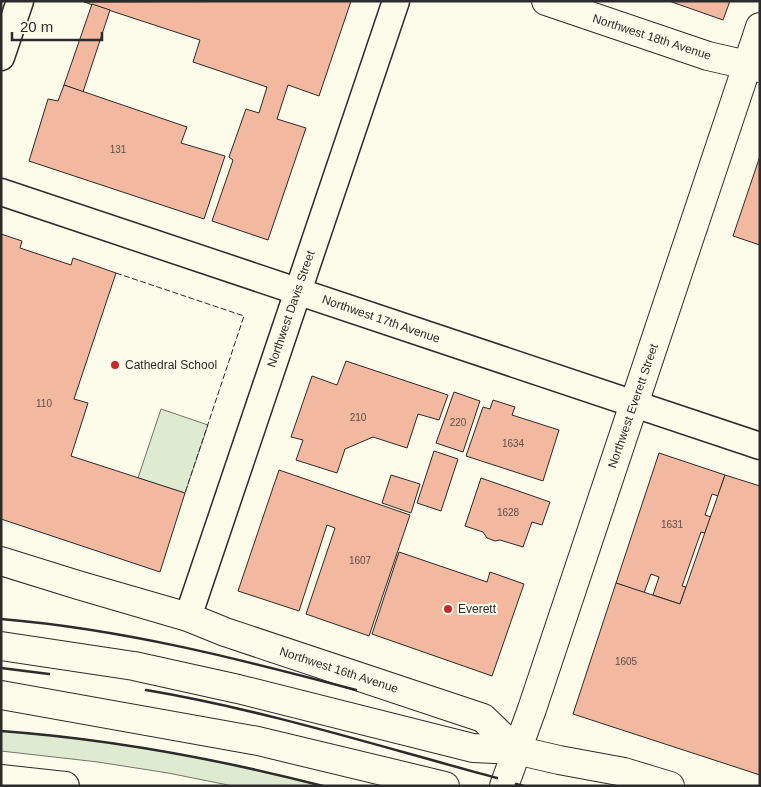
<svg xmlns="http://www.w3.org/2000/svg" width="761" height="787" viewBox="0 0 761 787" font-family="Helvetica,sans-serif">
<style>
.green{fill:#deebd1;stroke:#74746e}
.building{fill:#f2b8a0;stroke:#2b2b2b}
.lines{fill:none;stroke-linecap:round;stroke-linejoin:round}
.street-casing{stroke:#2b2b2b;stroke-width:29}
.secondary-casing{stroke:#2b2b2b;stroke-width:30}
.primary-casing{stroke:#2b2b2b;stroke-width:30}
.highway-casing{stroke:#2b2b2b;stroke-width:30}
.street{stroke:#fdfbea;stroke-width:26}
.secondary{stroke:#fdfbea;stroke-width:28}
.primary{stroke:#fdfbea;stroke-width:28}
.highway{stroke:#fdfbea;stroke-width:28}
.fence{stroke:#2b2b2b;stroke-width:1;stroke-dasharray:6 2.5;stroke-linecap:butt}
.wall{stroke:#2b2b2b;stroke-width:2.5}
.poi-dot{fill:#c62828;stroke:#fdfbea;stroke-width:2}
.labels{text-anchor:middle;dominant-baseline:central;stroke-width:4;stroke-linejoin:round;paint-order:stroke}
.number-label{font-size:10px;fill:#5d4e48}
.street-label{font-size:12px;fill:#2b2b2b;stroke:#fdfbea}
.poi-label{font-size:12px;fill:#2b2b2b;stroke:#fdfbea;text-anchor:start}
</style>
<rect width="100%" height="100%" fill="#fdfbea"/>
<g class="green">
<polygon points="161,409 208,425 185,493 138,478"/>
<path d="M1,731C110,739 218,759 323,786H233L168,773L98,762L1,751Z"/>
</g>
<g class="building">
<polygon points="351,1 319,96 288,85 277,119 306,128 268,240 212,221 233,160 229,157 246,109 259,113 267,87 193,62 200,40 84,2"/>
<polygon points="669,1 730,1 723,20"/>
<polygon points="92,4 110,10 83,92 64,85"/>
<polygon points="64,85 187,127 181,143 225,156 204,219 29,161 48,99 58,101"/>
<polygon points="760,156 760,245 733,236"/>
<polygon points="1,234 22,241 20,248 71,265 73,258 116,273 74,399 88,403 71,456 185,493 160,572 1,519"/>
<polygon points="346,361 448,395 439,420 418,414 407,448 373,437 345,449 337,473 296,460 303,440 291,437 312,376 337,385"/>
<polygon points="454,392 480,401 463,452 436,443"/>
<polygon points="493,400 515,407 512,415 559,430 543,481 466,456 483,407 490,409"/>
<polygon points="434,451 458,459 441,511 417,503"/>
<polygon points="659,453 725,475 718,496 712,494 705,515 711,517 705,533 701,532 682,586 686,587 680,604 653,595 659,577 651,574 644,593 616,583"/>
<polygon points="279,470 410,515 369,636 306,614 335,528 327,525 299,611 238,591"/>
<polygon points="391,475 420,484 411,513 382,503"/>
<polygon points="725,475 760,486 760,775 573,714 616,583 680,604"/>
<polygon points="481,478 550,502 542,525 532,522 523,547 500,540 495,541 487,538 483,532 465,526"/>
<polygon points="399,552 487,582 490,572 524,584 492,676 372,634"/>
</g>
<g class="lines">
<defs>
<g id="street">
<polyline points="1,57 20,1"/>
<polyline points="1,192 760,446"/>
<polyline points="188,617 396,1"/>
</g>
<g id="secondary">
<polyline points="546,1 708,56 760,68"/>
<polyline points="1,561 78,585 188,617 225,632 483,718 516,750"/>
<polyline points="504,786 532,709 760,27"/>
</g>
<polyline id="primary" points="516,750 559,760 624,772 670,786"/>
<g id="highway">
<polyline points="1,646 134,666 238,689 473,748 516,750"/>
<polyline points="1,695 258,741 445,786"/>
<polyline points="1,779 65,786"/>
</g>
</defs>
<use href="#street" class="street-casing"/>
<use href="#secondary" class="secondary-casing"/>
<use href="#primary" class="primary-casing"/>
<use href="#highway" class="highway-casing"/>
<use href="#street" class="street"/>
<use href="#secondary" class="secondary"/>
<use href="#primary" class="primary"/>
<use href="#highway" class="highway"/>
<polyline class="fence" points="116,273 244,316 185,493"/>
<g class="wall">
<path d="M1,619C122,629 240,659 356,690"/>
<polyline points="1,668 49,674"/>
<path d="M146,690C265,710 381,747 497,778"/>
<path d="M1,731C110,739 218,759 323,786"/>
<polyline points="516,784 524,786"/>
</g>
</g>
<g class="poi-dot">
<circle cx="115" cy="365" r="5"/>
<circle cx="448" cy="609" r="5"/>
</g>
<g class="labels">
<g class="number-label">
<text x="118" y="149">131</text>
<text x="44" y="403">110</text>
<text x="358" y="417">210</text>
<text x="458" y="422">220</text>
<text x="513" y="443">1634</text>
<text x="508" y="512">1628</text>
<text x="672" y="524">1631</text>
<text x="360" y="560">1607</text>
<text x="626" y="661">1605</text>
</g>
<g class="street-label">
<text transform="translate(652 37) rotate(18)">Northwest 18th Avenue</text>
<text transform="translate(291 309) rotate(-71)">Northwest Davis Street</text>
<text transform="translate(381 319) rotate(19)">Northwest 17th Avenue</text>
<text transform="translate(633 406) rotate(-71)">Northwest Everett Street</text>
<text transform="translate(339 670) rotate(18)">Northwest 16th Avenue</text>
</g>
<g class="poi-label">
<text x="125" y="365">Cathedral School</text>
<text x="458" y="609">Everett</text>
</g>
</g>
<rect width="761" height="787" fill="none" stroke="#2b2b2b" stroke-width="5"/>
<path d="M12 32v8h90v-8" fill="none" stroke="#2b2b2b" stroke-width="2.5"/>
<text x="20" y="32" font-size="15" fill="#2b2b2b" stroke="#fdfbea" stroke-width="4" paint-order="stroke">20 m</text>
</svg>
